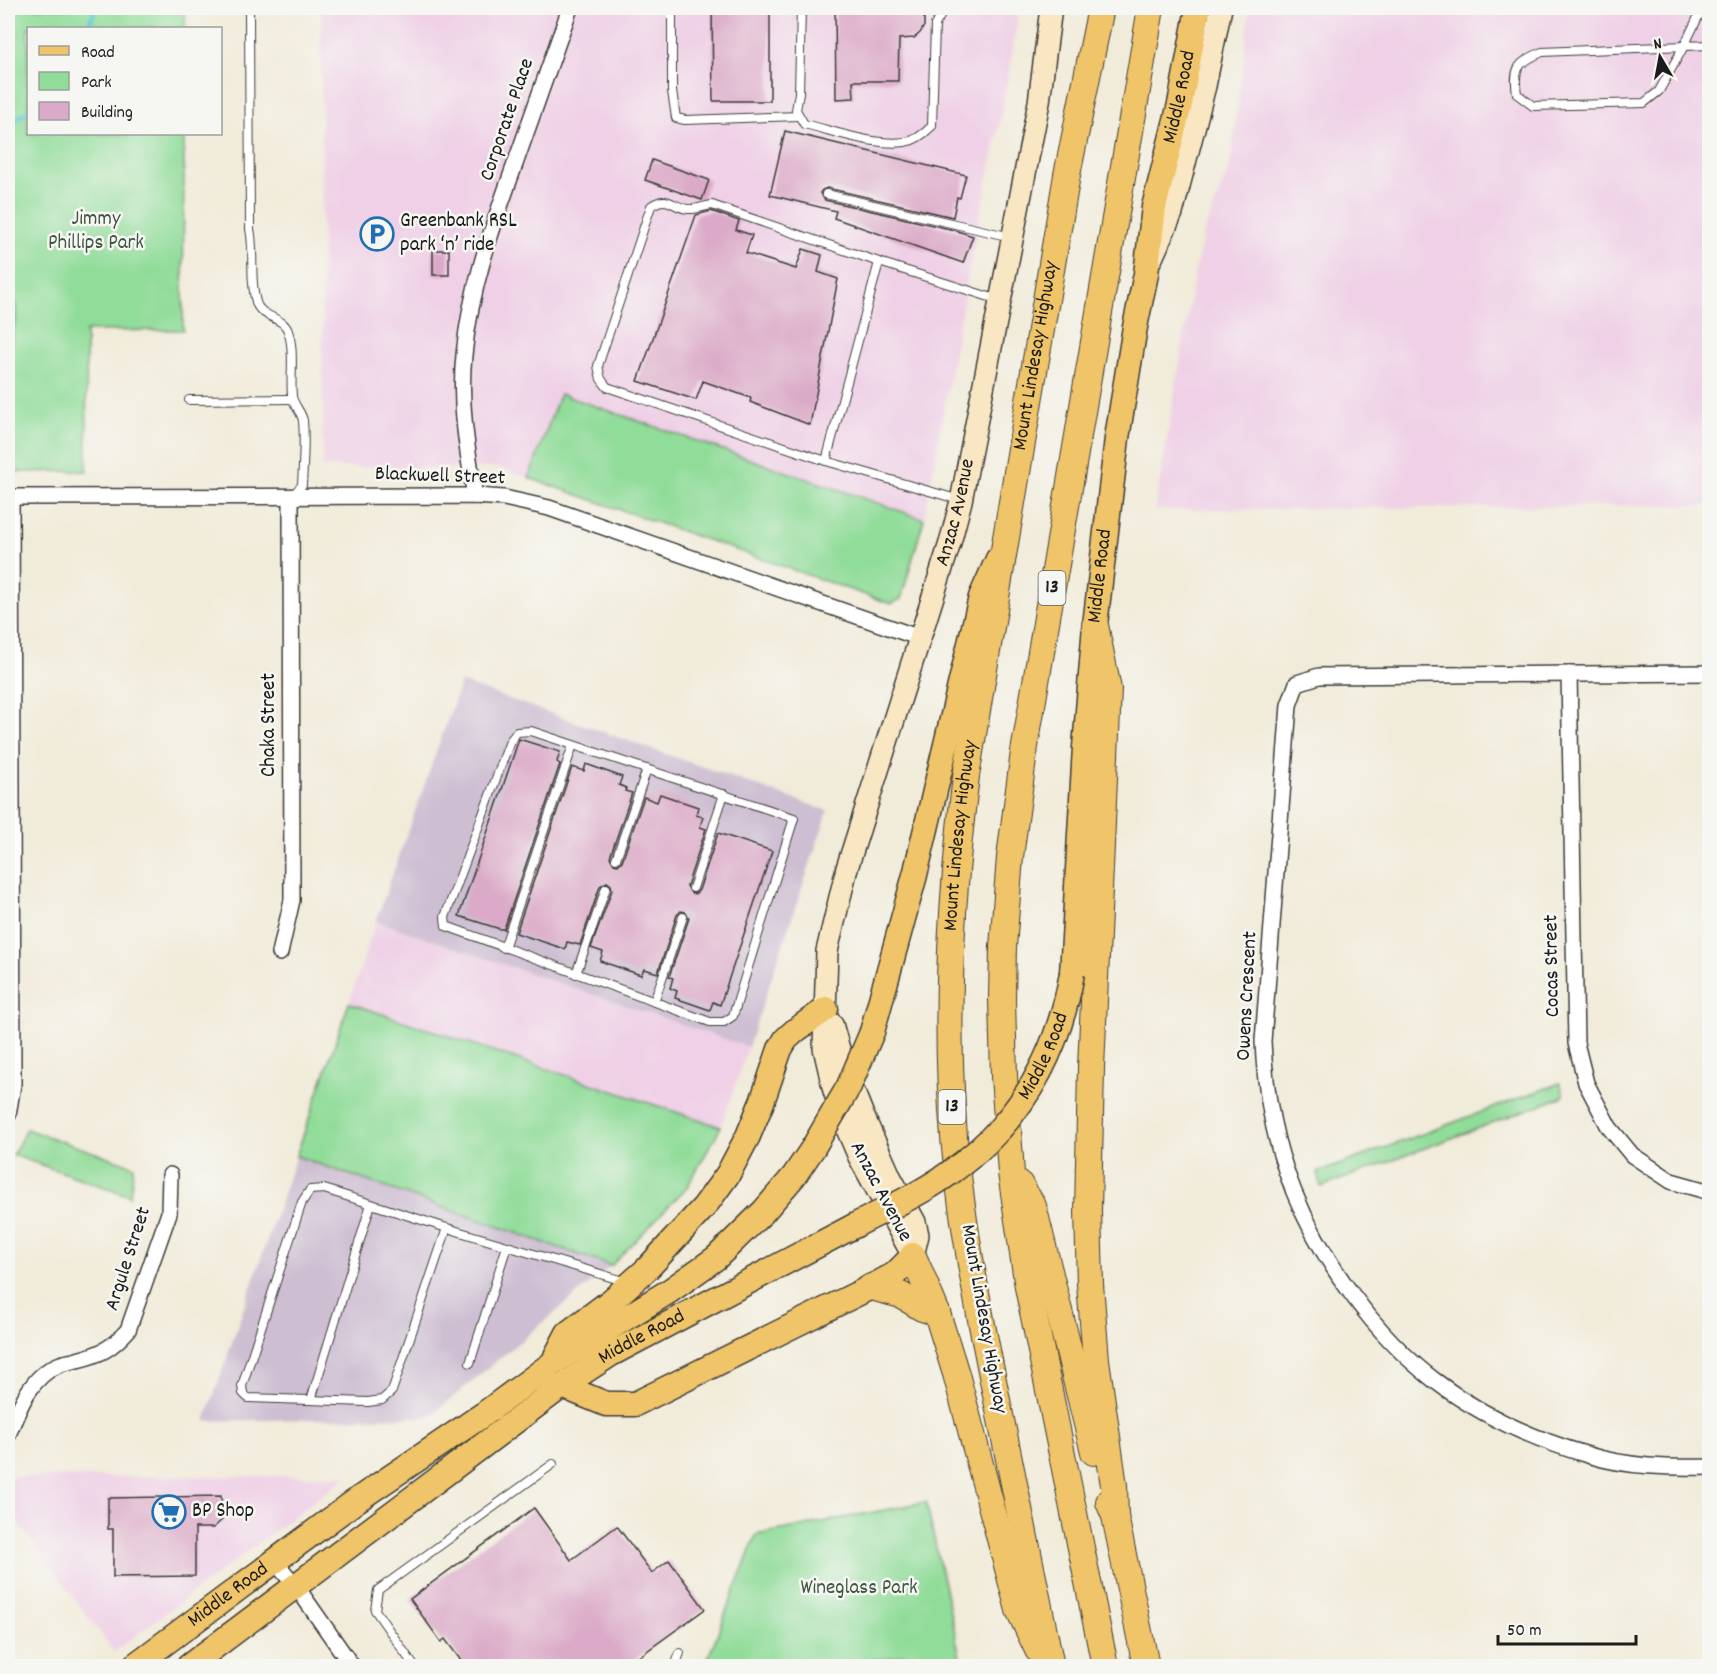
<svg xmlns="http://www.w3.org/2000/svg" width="1717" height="1674" viewBox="0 0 1717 1674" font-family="Dekko,sans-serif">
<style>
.built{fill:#efd0e6}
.industrial{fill:#cdbed2}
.green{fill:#90dc99;stroke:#567c5a;stroke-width:1.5}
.water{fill:#5ac6d3;stroke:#3b7178;stroke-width:1.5}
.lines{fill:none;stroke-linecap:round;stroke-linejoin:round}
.stream{stroke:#5ac6d3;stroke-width:5}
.building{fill:#dbaac8}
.service-casing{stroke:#3c3b38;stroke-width:10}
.minor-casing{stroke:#3c3b38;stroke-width:18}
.secondary-casing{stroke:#3c3b38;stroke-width:24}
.primary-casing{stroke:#3c3b38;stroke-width:27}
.trunk-casing{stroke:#3c3b38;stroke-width:28}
.service{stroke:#fff;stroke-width:8}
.minor{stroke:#fff;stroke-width:15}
.secondary{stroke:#f9e7c3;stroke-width:21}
.primary{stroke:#f0c469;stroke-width:24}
.trunk{stroke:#f0c469;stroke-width:26}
.primary-bridge-casing{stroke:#3c3b38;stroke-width:27;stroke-linecap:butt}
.primary-bridge{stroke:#f0c469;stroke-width:24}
.labels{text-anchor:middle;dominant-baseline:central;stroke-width:5;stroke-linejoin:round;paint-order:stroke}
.shield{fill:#f6f6f2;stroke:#5d5d5c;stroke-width:1.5}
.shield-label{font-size:20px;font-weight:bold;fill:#1c1c1c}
.street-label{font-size:21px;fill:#1c1c1c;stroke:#f6f6f2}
.park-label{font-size:21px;fill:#3f5642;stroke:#f6f6f2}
.poi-label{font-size:21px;fill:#1c1c1c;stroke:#f6f6f2;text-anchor:start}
</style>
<rect width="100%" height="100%" fill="#f6f6f2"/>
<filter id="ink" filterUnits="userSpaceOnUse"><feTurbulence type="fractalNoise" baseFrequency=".0167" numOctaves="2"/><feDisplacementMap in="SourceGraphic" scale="12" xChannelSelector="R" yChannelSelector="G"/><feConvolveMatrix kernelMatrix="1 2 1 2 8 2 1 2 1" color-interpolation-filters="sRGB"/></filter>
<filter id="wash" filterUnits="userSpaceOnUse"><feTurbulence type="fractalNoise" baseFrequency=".008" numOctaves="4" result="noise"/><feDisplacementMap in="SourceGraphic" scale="24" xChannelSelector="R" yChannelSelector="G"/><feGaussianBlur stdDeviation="1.35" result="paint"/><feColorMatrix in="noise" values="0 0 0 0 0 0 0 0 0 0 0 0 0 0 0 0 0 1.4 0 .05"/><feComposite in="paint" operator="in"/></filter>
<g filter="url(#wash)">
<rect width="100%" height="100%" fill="#f1ebd9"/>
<g class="built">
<polygon points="321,8 1017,8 1017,23 1001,117 969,269 924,519 560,394 529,478 501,468 323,467"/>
<polygon points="1250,8 1709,8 1709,505 1155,510 1195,272 1204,233 1230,165"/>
<polygon points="376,921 748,1047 721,1127 349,1003"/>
<polygon points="347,1476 114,1652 8,1509 8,1477"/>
</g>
<g class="industrial">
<polygon points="461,682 828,811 748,1047 376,921"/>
<polygon points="296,1156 611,1266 429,1417 205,1421"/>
</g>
<g class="green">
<polygon points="8,8 185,8 185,28 28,28 28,134 184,134 183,330 86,331 87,471 8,472"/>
<polygon points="560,394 924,519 901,599 891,604 529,478"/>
<polygon points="349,1003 721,1127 687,1187 611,1266 296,1156"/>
<polygon points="1560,1083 1564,1096 1321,1187 1317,1173"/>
<polygon points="26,1129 134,1166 130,1196 13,1155"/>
<polygon points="926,1502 962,1666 906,1666 904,1655 840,1666 705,1666 756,1535"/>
</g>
<polygon class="water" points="8,293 16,304 16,319 8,355"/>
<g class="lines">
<g class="stream">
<polyline points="87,28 96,8"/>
<polyline points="8,125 28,111"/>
</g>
</g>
<g id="blocks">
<g class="building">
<polygon points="712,8 770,8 770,101 713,101"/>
<polygon points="835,8 924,8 924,26 920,33 914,38 899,39 898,81 853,81 854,98 836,99"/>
<polygon points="785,131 966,175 960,198 957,197 953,217 827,188 822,190 820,193 825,200 954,230 973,236 963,263 834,218 836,211 770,195"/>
<polygon points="652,160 709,180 702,200 645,180"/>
<polygon points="711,211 739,221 736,230 752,235 746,253 796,269 803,249 822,255 818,272 838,279 810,425 750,402 751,398 703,381 696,400 638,381 696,215"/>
<rect x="433" y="250" width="16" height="25"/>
<polygon points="519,739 560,752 557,762 560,764 504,929 500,929 459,916"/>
<polygon points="586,764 622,777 619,785 626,788 625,791 632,793 610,857 614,864 618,865 622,861 644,797 657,802 660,794 698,807 696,815 703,817 700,827 706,829 687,886 691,893 695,894 699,890 718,833 772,851 720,1005 713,1002 710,1010 675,998 677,991 670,988 673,978 669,977 689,918 685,912 681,911 677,915 658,973 644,969 641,975 600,961 603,952 591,948 612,890 611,885 607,882 600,886 580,945 567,942 565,949 516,933 572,767 584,771"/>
<polygon points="221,1496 222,1520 213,1528 195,1528 195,1576 113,1577 113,1529 108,1529 108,1498"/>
<polygon points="534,1508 571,1560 617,1526 652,1573 669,1560 705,1609 626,1666 465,1666 445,1639 441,1642 410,1599"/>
</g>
</g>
</g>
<g filter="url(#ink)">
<use href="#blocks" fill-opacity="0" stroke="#3c3b38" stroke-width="1.5"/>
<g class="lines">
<defs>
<g id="service">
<path d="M249,8L250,229C255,253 249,278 256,302C260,318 283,316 288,331C295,351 290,375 292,396C293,405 302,412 303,421C305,441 303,464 302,485L293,495"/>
<polyline points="672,8 672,91 676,118 685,120 799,116"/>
<path d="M801,8L799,93L796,110L804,124C834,131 874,146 905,142C915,141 925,133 932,126L935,25L945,8"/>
<polyline points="1700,8 1701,11 1684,46 1710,45"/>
<path d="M1684,46L1659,91L1644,103L1533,106L1517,94C1513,67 1518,63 1542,52Z"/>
<polyline points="826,194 1011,237"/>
<polyline points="189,400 292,399"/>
<polyline points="826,461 879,262"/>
<path d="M960,500L826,461L607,387L601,379L598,366L651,206C668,194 672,207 688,209C696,210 704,206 712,205L879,262L999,300"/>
<polygon points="531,731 794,818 733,1016 724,1022 710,1022 446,926 445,917 510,741 517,732"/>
<polyline points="616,859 647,769"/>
<polyline points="693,888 724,794"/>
<polyline points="504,948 573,745"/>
<polyline points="576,974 606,888"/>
<polyline points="654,1002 683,917"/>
<polygon points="324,1189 447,1228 392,1391 382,1400 368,1402 248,1398 243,1393 242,1386 302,1202 310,1190"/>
<polyline points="447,1228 627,1282"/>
<polyline points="470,1363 507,1246"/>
<polyline points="311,1400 371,1204"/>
<polyline points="414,1666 375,1610 378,1590 553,1464"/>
<polyline points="675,1666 680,1653"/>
</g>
<g id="minor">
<path d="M475,496C467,449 459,403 464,355C470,289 492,228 514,167C533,114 551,61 570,8"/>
<polyline points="8,497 475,496 504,498 549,508 920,638"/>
<path d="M1710,673L1319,676L1297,683L1289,705L1263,1041C1265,1092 1275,1145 1294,1192C1322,1261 1375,1335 1434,1380C1480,1415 1533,1439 1588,1455C1627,1467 1669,1468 1710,1467"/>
<polyline points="1569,674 1576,1043 1586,1083 1609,1127 1632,1155 1671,1181 1710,1192"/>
<polyline points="280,953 292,900 291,497"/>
<polyline points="8,1115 13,1084 11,497"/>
<path d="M8,1435C19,1408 30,1377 58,1365C64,1362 71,1362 77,1360C101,1354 111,1349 128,1330L169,1213L170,1175"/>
<polyline points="275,1562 296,1586 352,1666"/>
</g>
<g id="secondary">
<polyline points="1152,258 1172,213 1205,86 1221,8"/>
<polyline points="832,1024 844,1067 863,1115 891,1178 915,1222 918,1235 913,1256"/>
<path id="s1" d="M913,1256L859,1157L847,1129L834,1091L824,1048L827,951L847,868L950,543L961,501L1039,102L1051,8"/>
</g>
<g id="primary">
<path id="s2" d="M1072,973L1085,747L1095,625L1117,438L1135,327L1146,274L1154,207L1180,104L1198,8"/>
<polyline points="872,1032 915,875 981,597 998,559"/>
<polyline points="556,1356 568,1333 612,1300 647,1269 704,1207 728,1174 748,1136 762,1102 780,1049 786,1039 796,1030 826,1009"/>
<polyline points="562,1386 606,1404 635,1404 871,1287 895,1274 913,1256"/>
<path id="s3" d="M134,1666L357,1500L484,1414L553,1363L671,1290L716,1258L764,1211L794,1176L813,1148"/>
<path id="s4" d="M189,1666L562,1386L611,1354L854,1226"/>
</g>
<g id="trunk">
<polyline points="1095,625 1108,689 1091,1068 1088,1211 1090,1284 1096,1360 1114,1486 1115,1516"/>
<polyline points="1020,1185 1033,1206 1094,1452"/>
<polyline points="913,1256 937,1313 956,1374 1019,1610 1038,1650"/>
<polyline points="871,1287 901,1295 922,1308 937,1313"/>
<polyline points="1109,1502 1115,1516 1146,1666"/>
<path id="s5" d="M1051,1666C1033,1579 1016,1492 998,1405C980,1317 962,1227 954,1137C944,1017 951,896 966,776L1067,175L1101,8"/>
<polyline points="1105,1666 1028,1287 1011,1173 1004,1076 1002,999 1003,947 1010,857 1024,752 1151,8"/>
</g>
</defs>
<use href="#service" class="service-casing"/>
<use href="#minor" class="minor-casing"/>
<use href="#secondary" class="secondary-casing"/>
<use href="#primary" class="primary-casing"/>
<use href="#trunk" class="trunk-casing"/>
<use href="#service" class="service"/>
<use href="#minor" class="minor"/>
<use href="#secondary" class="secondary"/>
<use href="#primary" class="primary"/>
<use href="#trunk" class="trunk"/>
<defs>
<g id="primary-bridge">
<polyline points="813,1148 849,1086 872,1032"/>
<path id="s6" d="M854,1226C886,1209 921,1194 951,1172C1020,1123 1058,1056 1072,973"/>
</g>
</defs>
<use href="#primary-bridge" class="primary-bridge-casing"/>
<use href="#primary-bridge" class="primary-bridge"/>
</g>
</g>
<defs>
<symbol id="parking-ring" viewBox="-11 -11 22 22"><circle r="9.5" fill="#f6f6f2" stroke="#1f6fb2" stroke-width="1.5"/><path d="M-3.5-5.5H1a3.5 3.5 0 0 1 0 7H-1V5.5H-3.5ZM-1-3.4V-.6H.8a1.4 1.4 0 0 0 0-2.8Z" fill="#1f6fb2"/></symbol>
<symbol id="supermarket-ring" viewBox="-11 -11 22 22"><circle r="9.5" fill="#f6f6f2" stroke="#1f6fb2" stroke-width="1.5"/><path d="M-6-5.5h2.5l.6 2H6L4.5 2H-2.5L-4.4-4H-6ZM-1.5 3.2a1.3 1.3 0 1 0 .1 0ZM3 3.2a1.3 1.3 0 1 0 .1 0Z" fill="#1f6fb2"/></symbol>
</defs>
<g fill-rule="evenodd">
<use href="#parking-ring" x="358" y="215" width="38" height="38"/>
<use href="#supermarket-ring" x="150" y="1493" width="38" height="38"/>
</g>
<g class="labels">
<g class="shield">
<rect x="1038.5" y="571" width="27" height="34" rx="4.5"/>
<rect x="938.5" y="1090" width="27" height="34" rx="4.5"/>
</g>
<g class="shield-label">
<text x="1052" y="588">13</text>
<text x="952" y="1107">13</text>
</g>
<g class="street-label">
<text stroke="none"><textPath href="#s2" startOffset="884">Middle Road</textPath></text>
<text transform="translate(508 120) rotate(-71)">Corporate Place</text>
<text stroke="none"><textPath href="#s5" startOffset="1326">Mount Lindesay Highway</textPath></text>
<text transform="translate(440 477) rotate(2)">Blackwell Street</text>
<text stroke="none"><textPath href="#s1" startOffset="782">Anzac Avenue</textPath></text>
<text stroke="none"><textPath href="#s2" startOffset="398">Middle Road</textPath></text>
<text transform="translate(270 725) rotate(-90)">Chaka Street</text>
<text stroke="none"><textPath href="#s5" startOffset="840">Mount Lindesay Highway</textPath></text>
<text transform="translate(1553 966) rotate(-91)">Cocas Street</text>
<text transform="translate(1248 996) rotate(-87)">Owens Crescent</text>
<text stroke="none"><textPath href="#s6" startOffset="262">Middle Road</textPath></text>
<text transform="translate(880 1192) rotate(62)">Anzac Avenue</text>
<text transform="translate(129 1259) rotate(-72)">Argule Street</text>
<text transform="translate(983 1319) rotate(80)">Mount Lindesay Highway</text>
<text stroke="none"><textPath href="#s4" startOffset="560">Middle Road</textPath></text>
<text stroke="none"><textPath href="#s3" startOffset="118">Middle Road</textPath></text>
</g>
<g class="park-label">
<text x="96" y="220">Jimmy<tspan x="96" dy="24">Phillips Park</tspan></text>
<text x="859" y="1589">Wineglass Park</text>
</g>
<g class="poi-label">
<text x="400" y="222">Greenbank RSL<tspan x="400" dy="24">park ‘n’ ride</tspan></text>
<text x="192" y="1512">BP Shop</text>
</g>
</g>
<rect width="1717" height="1674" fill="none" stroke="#f6f6f2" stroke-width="30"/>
<rect x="27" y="27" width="195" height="108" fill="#f6f6f2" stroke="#9f9f9c" stroke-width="1.5"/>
<rect x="39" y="46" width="30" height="9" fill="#f0c469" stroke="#9f9f9c" stroke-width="1.5"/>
<text x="81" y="57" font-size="18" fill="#1c1c1c">Road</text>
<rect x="39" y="72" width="30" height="18" fill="#90dc99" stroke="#9f9f9c" stroke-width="1.5"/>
<text x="81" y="87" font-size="18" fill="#1c1c1c">Park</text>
<rect x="39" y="102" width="30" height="18" fill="#dbaac8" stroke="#9f9f9c" stroke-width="1.5"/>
<text x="81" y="117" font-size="18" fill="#1c1c1c">Building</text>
<g transform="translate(1660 57) rotate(350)" stroke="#f6f6f2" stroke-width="4.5" paint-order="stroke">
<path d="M0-4.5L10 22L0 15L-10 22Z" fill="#1c1c1c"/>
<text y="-9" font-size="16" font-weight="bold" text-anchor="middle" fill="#1c1c1c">N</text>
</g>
<path d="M1498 1635v9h138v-9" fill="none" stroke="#1c1c1c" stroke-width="3"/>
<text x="1507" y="1635" font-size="18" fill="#1c1c1c" stroke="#f6f6f2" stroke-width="4.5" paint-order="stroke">50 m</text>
</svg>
